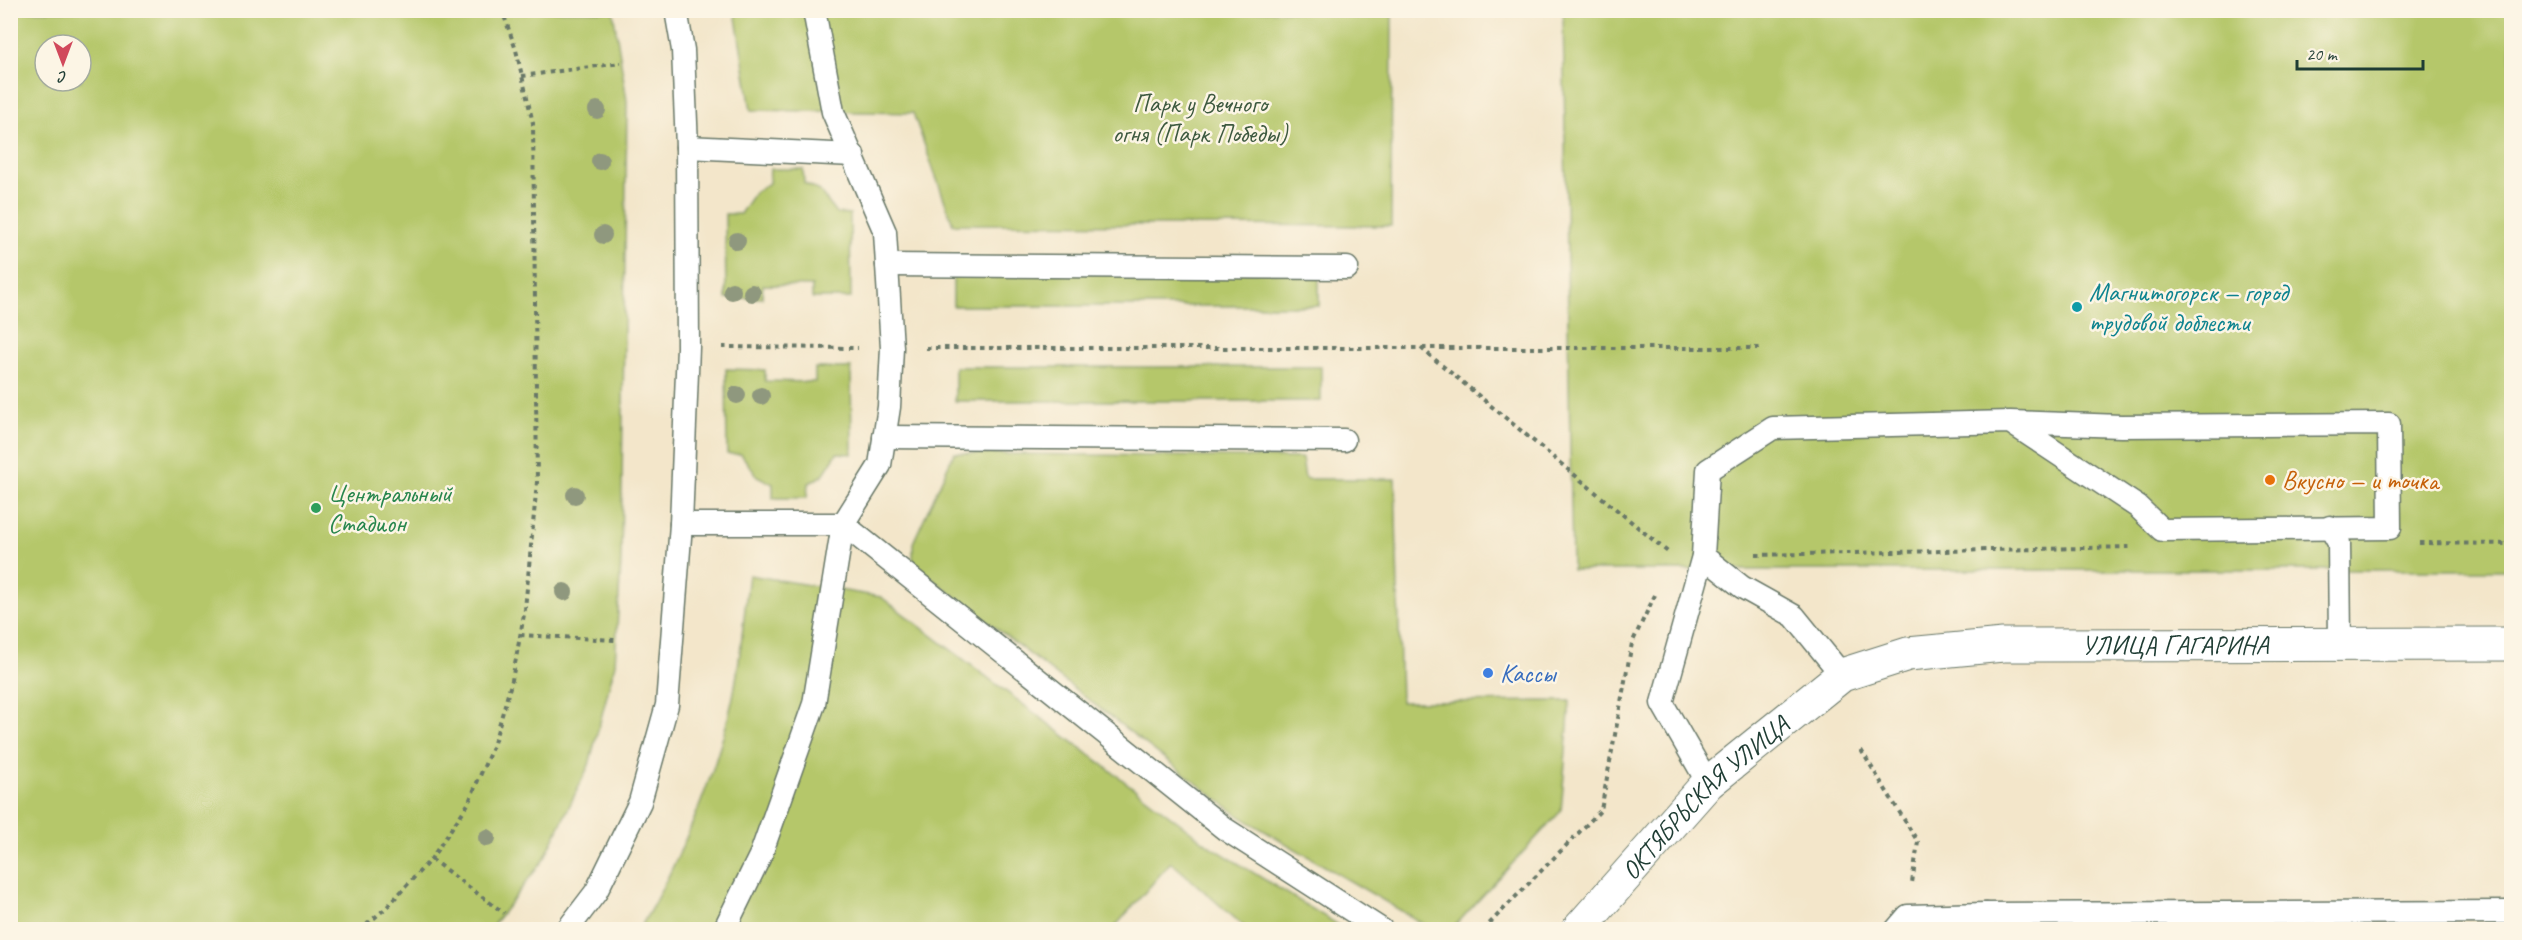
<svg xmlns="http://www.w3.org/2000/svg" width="2522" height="940" viewBox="0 0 2522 940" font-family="Caveat,sans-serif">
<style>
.green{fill:#b5c76b;stroke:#6a8250;stroke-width:1.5;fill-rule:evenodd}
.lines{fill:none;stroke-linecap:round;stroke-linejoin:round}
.service-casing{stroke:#697868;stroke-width:25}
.secondary-casing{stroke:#697868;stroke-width:35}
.path{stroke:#697868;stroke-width:4;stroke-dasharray:4.5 4.5;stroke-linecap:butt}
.service{stroke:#fff;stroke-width:22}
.secondary{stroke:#fff;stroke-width:33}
.tree{fill:#8f987e}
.culture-dot{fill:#0f9aa8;stroke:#fcf5e5;stroke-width:2}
.food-dot{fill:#e8710a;stroke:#fcf5e5;stroke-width:2}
.leisure-dot{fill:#2e9e5b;stroke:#fcf5e5;stroke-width:2}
.shop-dot{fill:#3f7fe0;stroke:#fcf5e5;stroke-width:2}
.labels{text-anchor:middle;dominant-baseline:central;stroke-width:5;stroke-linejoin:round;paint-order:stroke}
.park-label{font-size:26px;fill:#3d593f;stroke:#fcf5e5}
.culture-label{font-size:26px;fill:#0d838f;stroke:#fcf5e5;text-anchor:start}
.food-label{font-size:26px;fill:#c56008;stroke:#fcf5e5;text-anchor:start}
.leisure-label{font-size:26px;fill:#27864d;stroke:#fcf5e5;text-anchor:start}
.street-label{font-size:26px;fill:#1f3d34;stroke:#fcf5e5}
.shop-label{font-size:26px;fill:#366cbe;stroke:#fcf5e5;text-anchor:start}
</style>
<rect width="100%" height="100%" fill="#fcf5e5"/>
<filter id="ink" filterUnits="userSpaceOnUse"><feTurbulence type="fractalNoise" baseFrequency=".0167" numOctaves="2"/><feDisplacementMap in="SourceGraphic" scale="12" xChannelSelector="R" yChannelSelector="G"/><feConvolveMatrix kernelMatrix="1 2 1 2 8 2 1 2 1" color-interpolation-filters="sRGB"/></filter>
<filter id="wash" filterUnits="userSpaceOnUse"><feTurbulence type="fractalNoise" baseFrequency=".008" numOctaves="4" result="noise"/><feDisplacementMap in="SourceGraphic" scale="24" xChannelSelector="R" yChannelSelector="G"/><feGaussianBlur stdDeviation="1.35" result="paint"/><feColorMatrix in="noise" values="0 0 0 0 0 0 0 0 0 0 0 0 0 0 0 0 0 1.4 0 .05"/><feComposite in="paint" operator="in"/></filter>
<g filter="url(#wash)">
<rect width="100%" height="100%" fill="#f3e6ca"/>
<g class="green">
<path d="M10,11H613L627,101L621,560L615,664L589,765L544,859L490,929H11ZM45,45H81V81H45Z"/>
<polygon points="735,11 1392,11 1391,226 953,224 913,113 751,110"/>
<polygon points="1563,11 2511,11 2511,570 1572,570"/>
<polygon points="770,169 803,169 804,183 820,191 836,213 850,214 851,298 812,298 812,286 763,285 762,298 726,298 725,214 740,214 754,193 769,183"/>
<rect x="953" y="272" width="366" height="34"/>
<rect x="955" y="367" width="366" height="34"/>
<polygon points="815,368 851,368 852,454 837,453 823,475 808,484 807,498 773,498 773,484 757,476 741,454 727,454 726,369 765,370 765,381 815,382"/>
<polygon points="954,453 1302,458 1305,479 1395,479 1401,702 1570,701 1561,811 1451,930 1432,929 1239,816 913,564 913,543"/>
<path d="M749,575L881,597L1210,846L1345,929H1247L1171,862L1113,929L639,930C679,863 713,782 731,706C741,664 743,618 749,575Z"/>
</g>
</g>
<g filter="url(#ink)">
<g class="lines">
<defs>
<g id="service">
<polyline points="687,147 853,155"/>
<polyline points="887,265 1347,268"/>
<polyline points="884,437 1344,440"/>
<polyline points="681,524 843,524 1225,829 1382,930"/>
<polyline points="2330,527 2339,543 2340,643"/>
<polyline points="1703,556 1742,587 1794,616 1842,675"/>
<polyline points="1708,783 1662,703 1703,556 1708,470 1773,428 2010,422 2121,426 2389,424 2390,528 2162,530 2138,507 2010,422"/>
<polyline points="567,930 596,892 640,802 667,705 681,524 688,347 687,147 683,50 676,10"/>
<polyline points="724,930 761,854 814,704 843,524 880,465 889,407 892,348 885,232 833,112 814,10"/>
<polyline points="1896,930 1908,916 1986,914"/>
<polyline points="1987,930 1986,914 2512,912"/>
</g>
<g id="secondary">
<path id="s1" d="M1578,930L1708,783L1842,675L1908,654L2003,645L2512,644"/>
</g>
</defs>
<use href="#service" class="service-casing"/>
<use href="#secondary" class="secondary-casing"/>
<g class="path">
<polyline points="522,76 621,63"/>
<polyline points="722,347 858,348"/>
<polyline points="926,348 1421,348 1669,553"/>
<polyline points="1422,348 1764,348"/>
<polyline points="2419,543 2512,544"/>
<polyline points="1756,555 2130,547"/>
<polyline points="520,635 616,640"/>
<polyline points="1861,750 1918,842 1912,883"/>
<polyline points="431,859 504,913"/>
<polyline points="360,930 386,908 431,859 468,804 494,743 512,680 525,609 537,482 533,123 516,50 502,10"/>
<polyline points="1483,930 1601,810 1632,643 1655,595"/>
</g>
<use href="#service" class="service"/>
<use href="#secondary" class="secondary"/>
</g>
<g class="tree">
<circle cx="597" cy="110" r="9"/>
<circle cx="600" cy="161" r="9"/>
<circle cx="603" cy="235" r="9"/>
<circle cx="737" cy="241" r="9"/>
<circle cx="732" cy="291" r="9"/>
<circle cx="752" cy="293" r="9"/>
<circle cx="737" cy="395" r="9"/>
<circle cx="761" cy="396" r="9"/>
<circle cx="575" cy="495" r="9"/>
<circle cx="564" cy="592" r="9"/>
<circle cx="487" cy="838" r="9"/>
</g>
</g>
<circle class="culture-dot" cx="2077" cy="307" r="6"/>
<circle class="food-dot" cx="2270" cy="480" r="6"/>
<circle class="leisure-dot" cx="316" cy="508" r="6"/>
<circle class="shop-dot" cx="1488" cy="673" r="6"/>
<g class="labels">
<g class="park-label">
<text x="1200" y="103">Парк у Вечного<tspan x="1200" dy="30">огня (Парк Победы)</tspan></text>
</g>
<g class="culture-label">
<text x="2089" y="292">Магнитогорск — город<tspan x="2089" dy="30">трудовой доблести</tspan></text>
</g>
<g class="food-label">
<text x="2282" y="480">Вкусно — и точка</text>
</g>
<g class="leisure-label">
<text x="328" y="493">Центральный<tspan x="328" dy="30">Стадион</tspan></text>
</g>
<g class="street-label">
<text stroke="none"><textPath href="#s1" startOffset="705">УЛИЦА ГАГАРИНА</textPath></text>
<text stroke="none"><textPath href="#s1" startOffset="184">ОКТЯБРЬСКАЯ УЛИЦА</textPath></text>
</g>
<g class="shop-label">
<text x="1500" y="673">Кассы</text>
</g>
</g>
<rect width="2522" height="940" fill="none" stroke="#fcf5e5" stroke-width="36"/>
<g transform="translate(63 63) rotate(180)"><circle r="28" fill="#fcf5e5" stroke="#a4ab9e" stroke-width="1.5"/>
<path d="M0-4.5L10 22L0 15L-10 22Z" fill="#d1495b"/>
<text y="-9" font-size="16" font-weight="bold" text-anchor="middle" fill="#1f3d34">С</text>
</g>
<path d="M2297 60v9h126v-9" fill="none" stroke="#1f3d34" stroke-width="3"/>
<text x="2306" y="60" font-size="18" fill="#1f3d34" stroke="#fcf5e5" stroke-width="4.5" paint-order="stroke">20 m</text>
</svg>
